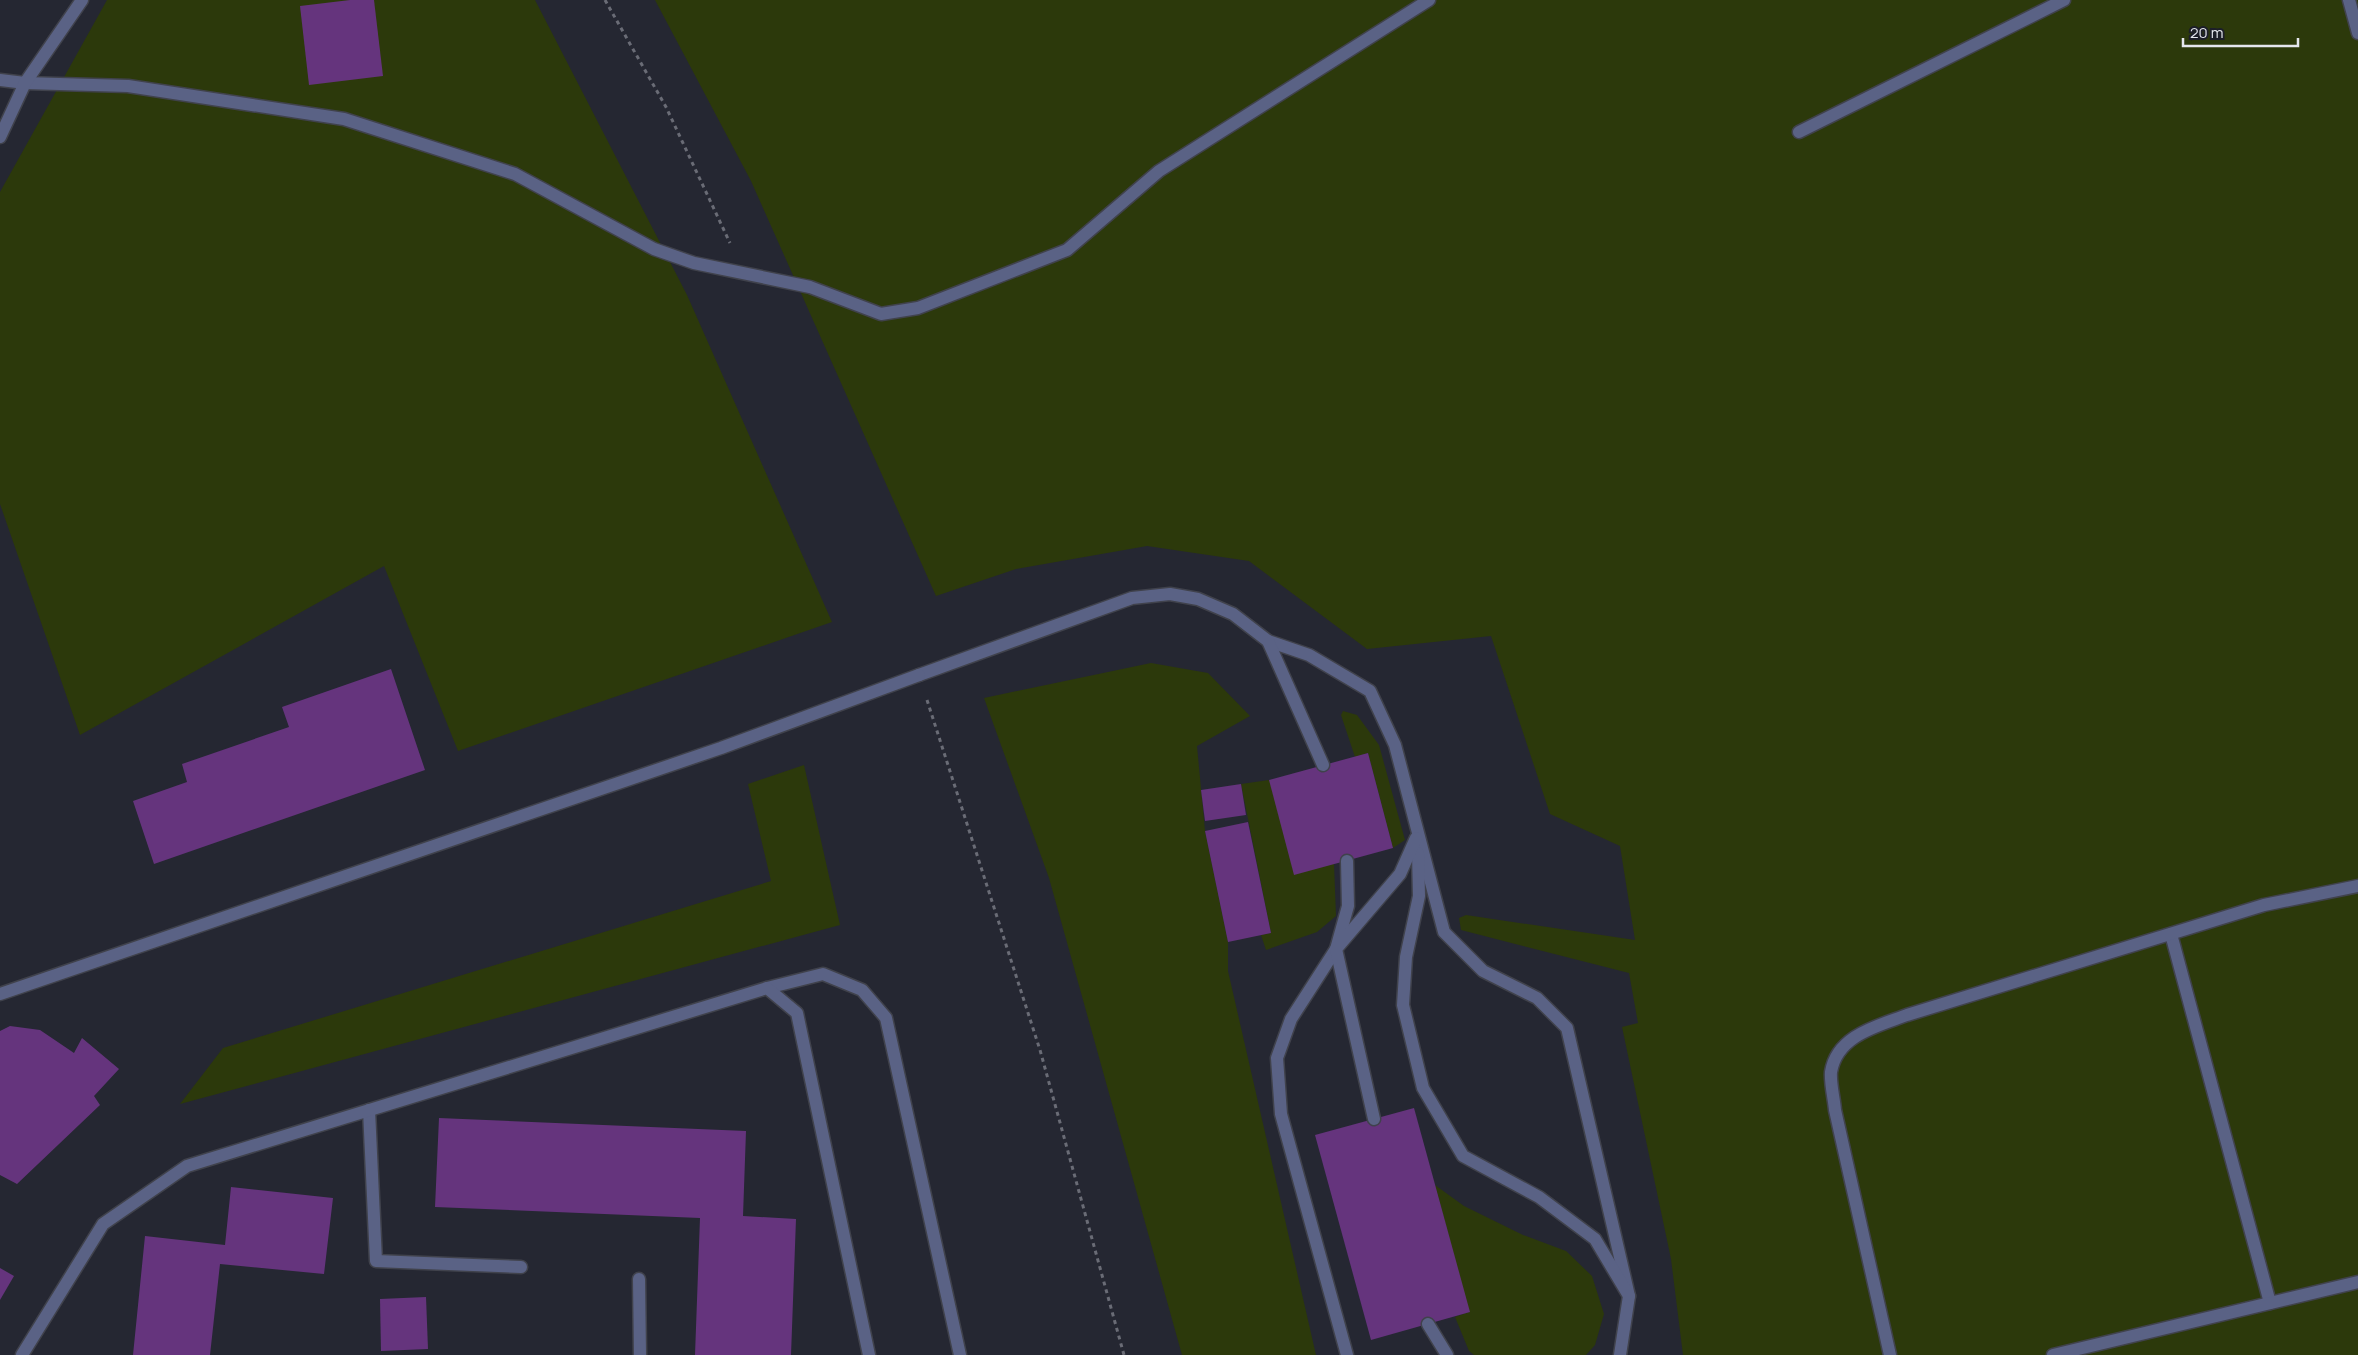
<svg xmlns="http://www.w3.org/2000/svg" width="2358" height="1355" viewBox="0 0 2358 1355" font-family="Manrope,sans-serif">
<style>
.green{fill:#2c390b}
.building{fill:#65347d}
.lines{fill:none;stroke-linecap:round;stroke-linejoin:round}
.lane-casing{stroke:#40424c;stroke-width:15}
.street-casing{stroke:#40424c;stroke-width:15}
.path{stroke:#6a6c76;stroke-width:3;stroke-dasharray:4 4;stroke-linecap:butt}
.lane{stroke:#5a6285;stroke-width:12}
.street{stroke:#5a6285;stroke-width:12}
</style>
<rect width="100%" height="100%" fill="#252732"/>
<g class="green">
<polygon points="107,0 535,0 687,295 832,622 458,751 384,566 80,735 0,504 0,192"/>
<polygon points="655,0 2358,0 2358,1355 1683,1355 1671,1259 1622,1027 1638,1023 1629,973 1461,930 1459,918 1466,915 1635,940 1620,846 1550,814 1491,636 1367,649 1249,561 1147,546 1016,569 936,596 751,181"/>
<polygon points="1151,663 1208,673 1250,716 1197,746 1205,831 1228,942 1228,971 1316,1355 1182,1355 1049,878 984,698"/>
<polygon points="1343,711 1357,715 1379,745 1405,840 1393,848 1368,753 1355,757 1341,715"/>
<polygon points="804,765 840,925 180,1104 223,1048 771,881 748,784"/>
<polygon points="1269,780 1334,864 1336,916 1317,932 1266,950 1261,935 1271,933 1241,784"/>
<polygon points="1435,1185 1464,1206 1523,1235 1566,1251 1592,1276 1604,1314 1595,1345 1586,1355 1474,1355 1469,1351 1455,1317 1469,1312"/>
</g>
<g class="building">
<polygon points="350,0 374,0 383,76 309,85 300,6"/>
<polygon points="391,669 425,770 154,864 133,801 187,782 182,764 289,727 282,707"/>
<polygon points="1368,753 1393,848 1294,875 1269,780"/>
<polygon points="1241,784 1246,815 1205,821 1201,790"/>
<polygon points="1248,822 1271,933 1228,942 1205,831"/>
<polygon points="10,1026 40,1030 74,1053 82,1038 119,1069 94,1096 100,1105 17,1184 0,1175 0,1031"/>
<polygon points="1414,1108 1470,1312 1371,1340 1315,1135"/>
<polygon points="439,1118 746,1131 743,1216 796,1219 791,1355 695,1355 700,1218 435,1207"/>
<polygon points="231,1187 333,1198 324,1274 220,1264 210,1355 133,1355 145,1236 225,1245"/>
<polygon points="0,1268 14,1276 0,1300"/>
<polygon points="426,1297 428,1349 381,1351 380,1299"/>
</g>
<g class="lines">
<defs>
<g id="lane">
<polyline points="1268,641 1309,655 1370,691 1395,745 1444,932 1483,971 1537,998 1567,1028 1629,1296"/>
<polyline points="919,675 1132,598 1170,594 1198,599 1233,614 1268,641 1323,765"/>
<polyline points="1418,853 1419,896 1406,957 1403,1005 1423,1088 1463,1156 1539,1197 1595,1239 1629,1296 1620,1355"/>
<polyline points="1347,861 1348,906 1336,949 1291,1019 1277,1058 1281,1114 1347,1355"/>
<polyline points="767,988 823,974 862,990 886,1018 960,1355"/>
<polyline points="369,1110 376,1261 521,1267"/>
<polyline points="1374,1119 1336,949 1400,874 1416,838"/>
<polyline points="639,1279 640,1355"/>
<polyline points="1428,1324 1447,1355"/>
</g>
<g id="street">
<polyline points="2349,0 2358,33"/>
<polyline points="0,80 25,83 128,86 344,119 515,174 654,249 694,263 810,287 881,314 918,308 1067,250 1159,171 1429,0"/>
<polyline points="1799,132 2064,0"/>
<polyline points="0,137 25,83 82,0"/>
<polyline points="2171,934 2270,1303"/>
<polyline points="0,994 721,748 919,675"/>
<polyline points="22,1355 103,1224 187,1166 767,988 797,1013 869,1355"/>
<path d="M1890,1355L1835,1110C1834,1098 1830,1083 1831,1072C1837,1035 1878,1026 1907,1015L2264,905L2358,886"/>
<polyline points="2053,1355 2358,1282"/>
</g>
</defs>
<use href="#lane" class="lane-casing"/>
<use href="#street" class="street-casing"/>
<g class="path">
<polyline points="605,0 666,107 730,243"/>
<polyline points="927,700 1040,1050 1124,1355"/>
</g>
<use href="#lane" class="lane"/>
<use href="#street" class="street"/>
</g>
<path d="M2183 38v8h115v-8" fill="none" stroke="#e5e7ee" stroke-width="2.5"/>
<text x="2190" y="38" font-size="15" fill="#e5e7ee" stroke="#1c1e28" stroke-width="4" paint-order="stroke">20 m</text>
</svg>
